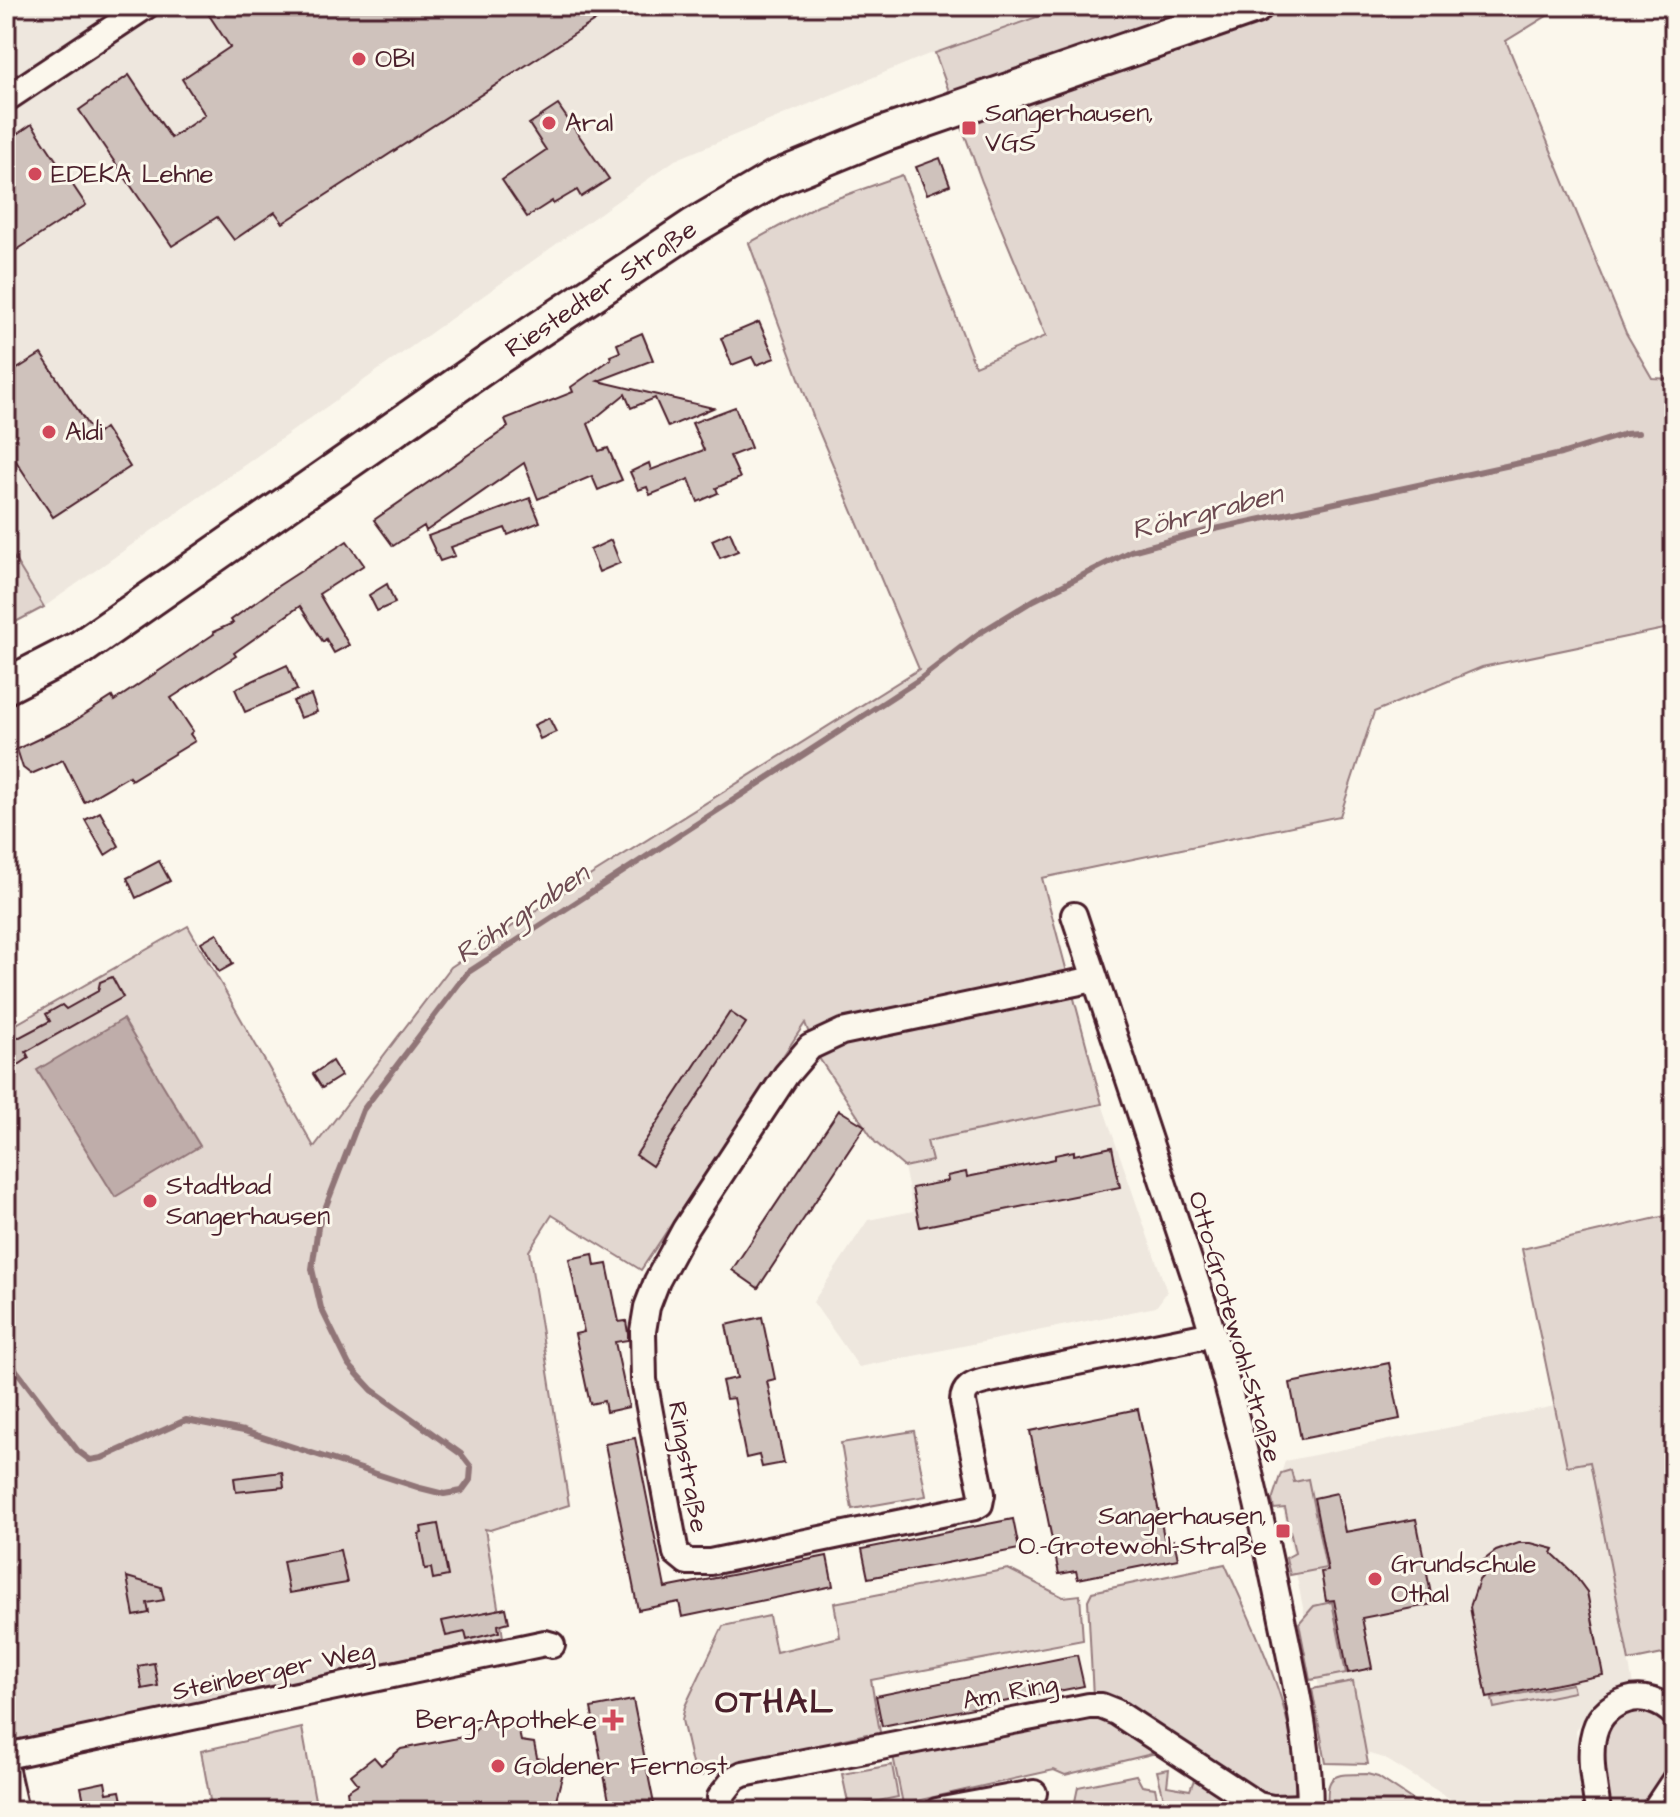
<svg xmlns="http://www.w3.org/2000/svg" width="1680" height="1817" viewBox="0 0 1680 1817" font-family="'Architects Daughter',sans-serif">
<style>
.built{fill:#eee7de}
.green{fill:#e2d7d0;stroke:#967b7e;stroke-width:2}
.water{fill:#bfadaa;stroke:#907477;stroke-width:2}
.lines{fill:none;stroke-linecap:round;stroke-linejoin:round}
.stream{stroke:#907477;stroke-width:6}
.building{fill:#cfc2bc;stroke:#4a1f2b;stroke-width:2}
.minor-casing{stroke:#4a1f2b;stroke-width:30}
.secondary-casing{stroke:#4a1f2b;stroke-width:40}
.minor{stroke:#fbf7ec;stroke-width:24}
.secondary{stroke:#fbf7ec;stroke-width:34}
.poi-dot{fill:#d1495b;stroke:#fbf7ec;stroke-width:3}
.labels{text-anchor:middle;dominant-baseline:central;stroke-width:6;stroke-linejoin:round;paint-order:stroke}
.poi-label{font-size:26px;fill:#4a1f2b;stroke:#fbf7ec;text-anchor:start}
.street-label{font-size:26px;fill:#4a1f2b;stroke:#fbf7ec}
.water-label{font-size:28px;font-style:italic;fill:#6d4a51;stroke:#fbf7ec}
.district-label{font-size:34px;font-weight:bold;letter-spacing:2px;fill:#4a1f2b;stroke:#fbf7ec}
</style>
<rect width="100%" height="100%" fill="#fbf7ec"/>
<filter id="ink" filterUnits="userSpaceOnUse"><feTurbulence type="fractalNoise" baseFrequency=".0125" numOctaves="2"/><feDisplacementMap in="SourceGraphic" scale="16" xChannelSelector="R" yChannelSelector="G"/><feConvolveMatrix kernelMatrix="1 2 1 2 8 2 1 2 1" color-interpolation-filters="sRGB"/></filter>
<g filter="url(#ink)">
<g class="built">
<polygon points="6,6 1068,6 924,56 675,160 44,607 6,545"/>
<polygon points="1102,1104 1167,1292 1156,1307 859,1367 813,1302 868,1220 913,1211 904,1167 932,1160 926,1142"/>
<polygon points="1555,1406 1567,1466 1590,1462 1634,1690 1605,1698 1586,1715 1576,1731 1584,1811 1470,1811 1384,1758 1366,1753 1333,1756 1278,1484 1285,1461"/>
</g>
<g class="green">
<polygon points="1068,6 1563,6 1506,41 1626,333 1652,378 1674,379 1674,627 1482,667 1374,712 1340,816 1042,878 1102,1104 927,1141 932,1161 904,1167 875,1142 817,1055 805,1023 641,1270 552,1215 529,1251 569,1505 490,1530 485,1529 503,1637 6,1745 6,1030 188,926 314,1147 451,967 556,897 919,669 817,427 749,243 818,205 902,175 975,366 1046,336 982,182 935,53"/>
<polygon points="6,545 44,607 6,627"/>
<polygon points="1674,1214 1674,1689 1663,1654 1629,1661 1590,1462 1567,1466 1522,1249"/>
<polygon points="914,1431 926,1496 852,1509 841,1443"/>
<polygon points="1291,1470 1294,1482 1308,1479 1326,1568 1290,1575 1286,1558 1295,1553 1285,1508 1274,1509 1272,1500 1281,1473"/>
<path d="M1225,1564C1255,1631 1300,1718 1295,1793L1290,1797L1271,1802L1093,1697L1088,1600L1092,1592Z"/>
<polygon points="1008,1569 1063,1597 1080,1595 1083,1640 871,1680 881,1738 869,1741 867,1734 835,1741 836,1748 695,1777 682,1720 685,1706 723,1626 769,1616 776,1652 840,1637 834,1603"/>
<polygon points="1332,1602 1346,1673 1310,1680 1299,1623 1314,1606"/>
<polygon points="1353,1681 1368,1764 1326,1763 1312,1689"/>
<polygon points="1572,1684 1574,1692 1494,1708 1492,1699"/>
<polygon points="1639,1706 1668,1719 1674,1729 1674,1764 1647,1811 1603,1811 1599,1769 1606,1722"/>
<polygon points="1101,1715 1164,1751 1065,1775 1054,1770 903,1804 892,1751"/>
<polygon points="302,1728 317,1811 212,1811 201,1751"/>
<polygon points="892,1765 898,1797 849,1807 842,1774"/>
<polygon points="1169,1769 1167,1786 1190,1790 1197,1772 1204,1784 1245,1811 1167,1811 1157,1771"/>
<path d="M1367,1774L1378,1777L1429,1811H1328C1326,1774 1330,1774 1367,1774Z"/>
<polygon points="1136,1775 1142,1786 1155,1788 1160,1811 1073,1811 1078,1787"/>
</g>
<polygon class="water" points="123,1019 200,1146 115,1197 37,1070"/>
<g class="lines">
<g class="stream">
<polyline points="1667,424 1674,422"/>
<polyline points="6,1357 78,1451 90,1460 102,1458 186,1420 244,1431 420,1488 444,1494 462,1491 470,1480 471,1467 461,1454 372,1390 349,1365 321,1308 312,1269 318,1227 363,1110 467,973 920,679 978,634 1034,600 1131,551 1206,531 1561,454 1625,434 1638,433"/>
</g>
</g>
<g class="building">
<polygon points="203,6 587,6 596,20 283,223 275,212 234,240 217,217 172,246 79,110 129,75 171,138 205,115 182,79 230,47"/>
<polygon points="558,105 609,179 581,197 577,190 553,204 552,201 527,217 502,180 546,150 529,124"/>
<polygon points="32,124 86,205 6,257 6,142"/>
<polygon points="940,158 950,185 927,194 916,167"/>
<polygon points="759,322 775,358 756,365 752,357 732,365 721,338"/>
<polygon points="642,333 653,360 598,381 713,408 668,427 655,398 631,408 625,394 588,424 599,451 608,448 622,480 598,490 592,476 538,499 524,463 426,531 424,526 393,546 374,520 508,427 505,419 573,392 571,387 611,359 610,356 620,352 617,344"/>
<polygon points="41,354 95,436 105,428 130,467 53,517 6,446 6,376"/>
<polygon points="735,407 751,448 730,456 740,478 716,488 718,493 698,502 689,479 650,495 647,487 638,490 630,472 649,463 651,470 704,450 692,423"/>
<polygon points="530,498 540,522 508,535 505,528 451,547 455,556 440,561 428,536"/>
<polygon points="730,532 738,551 720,558 712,540"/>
<polygon points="611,540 620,563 599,572 590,550"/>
<polygon points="347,541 364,565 319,594 349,645 334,653 326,639 323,642 300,606 234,653 236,656 171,698 193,731 190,734 195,741 131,780 129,776 84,802 63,760 31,774 23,768 17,749 68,725 112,697 114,701 214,634 213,632 233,623 231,620 278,586"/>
<polygon points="387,584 395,603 377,611 369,595"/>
<polygon points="287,665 297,690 245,712 235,689"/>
<polygon points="311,695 317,712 300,718 293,701"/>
<polygon points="549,718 556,732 540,739 534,725"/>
<polygon points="100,812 119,846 105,855 85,820"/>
<polygon points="159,861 170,881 136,898 127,878"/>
<polygon points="217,933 233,964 219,972 201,942"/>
<polygon points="112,977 123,997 26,1052 29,1058 14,1068 6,1055 6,1036 20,1037 50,1021 46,1014 62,1005 66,1009 98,991 100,982"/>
<polygon points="730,1012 746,1023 652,1166 636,1155"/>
<polygon points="332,1061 341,1076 322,1088 313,1074"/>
<polygon points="839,1110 865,1126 758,1288 732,1270"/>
<polygon points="1112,1147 1120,1187 920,1227 912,1188 948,1181 947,1176 966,1172 967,1177 1055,1159 1055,1155 1074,1151 1074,1155"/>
<polygon points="593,1254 595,1266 607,1264 619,1322 626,1321 628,1333 628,1340 615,1342 629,1407 606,1412 604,1401 590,1404 575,1334 584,1332 569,1259"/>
<polygon points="762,1317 775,1379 767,1381 784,1463 762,1467 759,1455 746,1458 734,1398 726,1399 722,1381 737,1378 726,1325"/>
<polygon points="1389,1363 1400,1419 1301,1439 1290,1383"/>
<polygon points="1138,1409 1165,1542 1174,1540 1178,1559 1078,1579 1076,1571 1059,1574 1030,1431"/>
<polygon points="635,1438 665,1588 827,1556 833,1586 682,1617 679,1602 638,1610 605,1444"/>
<polygon points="282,1472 284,1487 236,1492 234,1478"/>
<polygon points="1337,1493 1345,1532 1416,1519 1433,1604 1362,1618 1372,1668 1348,1673 1334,1600 1326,1601 1321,1572 1328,1571 1314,1498"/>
<polygon points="1013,1519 1019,1549 868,1578 862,1549"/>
<polygon points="438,1524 448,1576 433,1579 431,1568 425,1569 419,1534 422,1533 421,1527"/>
<polygon points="1519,1543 1531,1543 1554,1549 1552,1553 1573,1573 1587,1592 1603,1675 1487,1698 1470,1607 1479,1580 1491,1567 1484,1560 1496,1551"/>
<polygon points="340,1550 347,1583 289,1593 283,1561"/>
<polygon points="127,1577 161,1587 164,1600 147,1603 149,1613 134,1616"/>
<polygon points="506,1608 509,1622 498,1625 499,1632 467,1640 465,1632 446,1636 442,1621"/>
<polygon points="1077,1655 1084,1686 882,1726 876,1696"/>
<polygon points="154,1663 158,1686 142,1689 138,1666"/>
<polygon points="633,1700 655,1809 611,1811 591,1708"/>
<polygon points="489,1719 518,1727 521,1741 534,1743 537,1758 565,1765 553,1811 350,1811 347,1791 358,1784 351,1775 374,1757 381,1765 401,1749 468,1736"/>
<polygon points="105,1782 107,1793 120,1791 124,1811 86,1811 81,1787"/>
</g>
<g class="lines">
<defs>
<g id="minor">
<polyline points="6,99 146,6"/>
<path d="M1074,915L1206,1311C1237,1413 1262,1519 1283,1624C1296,1686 1310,1748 1310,1811"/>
<path d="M1094,979L842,1032L810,1047L786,1075L685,1229L657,1281L647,1307L643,1331L644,1380L676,1553L687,1562H710L975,1507L980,1504L982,1494L963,1402C963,1388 973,1384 985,1381L1213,1334"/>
<polyline points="6,1756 545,1643 552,1645"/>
<polyline points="6,1771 15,1811"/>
<polyline points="721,1811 720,1797 735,1778 743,1774 1089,1706 1101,1706 1116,1712 1258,1805 1272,1808 1310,1807"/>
<polyline points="937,1811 1034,1793"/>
<path d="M1598,1811C1593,1772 1577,1715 1627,1700C1644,1695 1662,1702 1674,1714"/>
<polyline points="1654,1811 1674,1781"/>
</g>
<polyline id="secondary" points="6,686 82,647 493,360 694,226 774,179 884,134 1255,6"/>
</defs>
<use href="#minor" class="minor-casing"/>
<use href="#secondary" class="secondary-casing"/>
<use href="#minor" class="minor"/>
<use href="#secondary" class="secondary"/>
</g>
</g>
<g class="poi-dot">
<circle cx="359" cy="59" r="8"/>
<circle cx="549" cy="123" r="8"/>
<rect x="961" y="120" width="16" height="16" rx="4"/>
<circle cx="35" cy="174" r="8"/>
<circle cx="49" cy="432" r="8"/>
<circle cx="150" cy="1201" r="8"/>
<rect x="1275" y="1523" width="16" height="16" rx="4"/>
<circle cx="1375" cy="1579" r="8"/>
<path d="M609 1708h8v8h8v8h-8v8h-8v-8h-8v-8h8z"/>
<circle cx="498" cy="1766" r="8"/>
</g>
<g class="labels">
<g class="poi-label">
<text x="375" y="59">OBI</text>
<text x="985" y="113">Sangerhausen,<tspan x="985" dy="30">VGS</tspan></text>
<text x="565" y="123">Aral</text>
<text x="51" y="174">EDEKA Lehne</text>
<text x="65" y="432">Aldi</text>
<text x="166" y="1186">Stadtbad<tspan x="166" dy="30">Sangerhausen</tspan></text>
<text x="1267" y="1516" text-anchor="end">Sangerhausen,<tspan x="1267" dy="30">O.-Grotewohl-Straße</tspan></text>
<text x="1391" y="1564">Grundschule<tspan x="1391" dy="30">Othal</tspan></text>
<text x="597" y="1720" text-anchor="end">Berg-Apotheke</text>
<text x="514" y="1766">Goldener Fernost</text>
</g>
<g class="street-label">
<text transform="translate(601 289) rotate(-34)">Riestedter Straße</text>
<text transform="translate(1235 1327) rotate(74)">Otto-Grotewohl-Straße</text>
<text transform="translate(688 1467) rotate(80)">Ringstraße</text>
<text transform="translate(273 1671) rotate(-12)">Steinberger Weg</text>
<text transform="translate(1010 1692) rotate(-11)">Am Ring</text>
</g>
<g class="water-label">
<text transform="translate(1207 512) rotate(-14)">Röhrgraben</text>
<text transform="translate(522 914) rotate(-34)">Röhrgraben</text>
</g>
<g class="district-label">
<text x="775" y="1702">OTHAL</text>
</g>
</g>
<rect width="1680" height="1817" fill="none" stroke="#fbf7ec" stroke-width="32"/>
<rect x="16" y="16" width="1648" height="1785" fill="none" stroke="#4a1f2b" stroke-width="3" filter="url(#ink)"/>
</svg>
